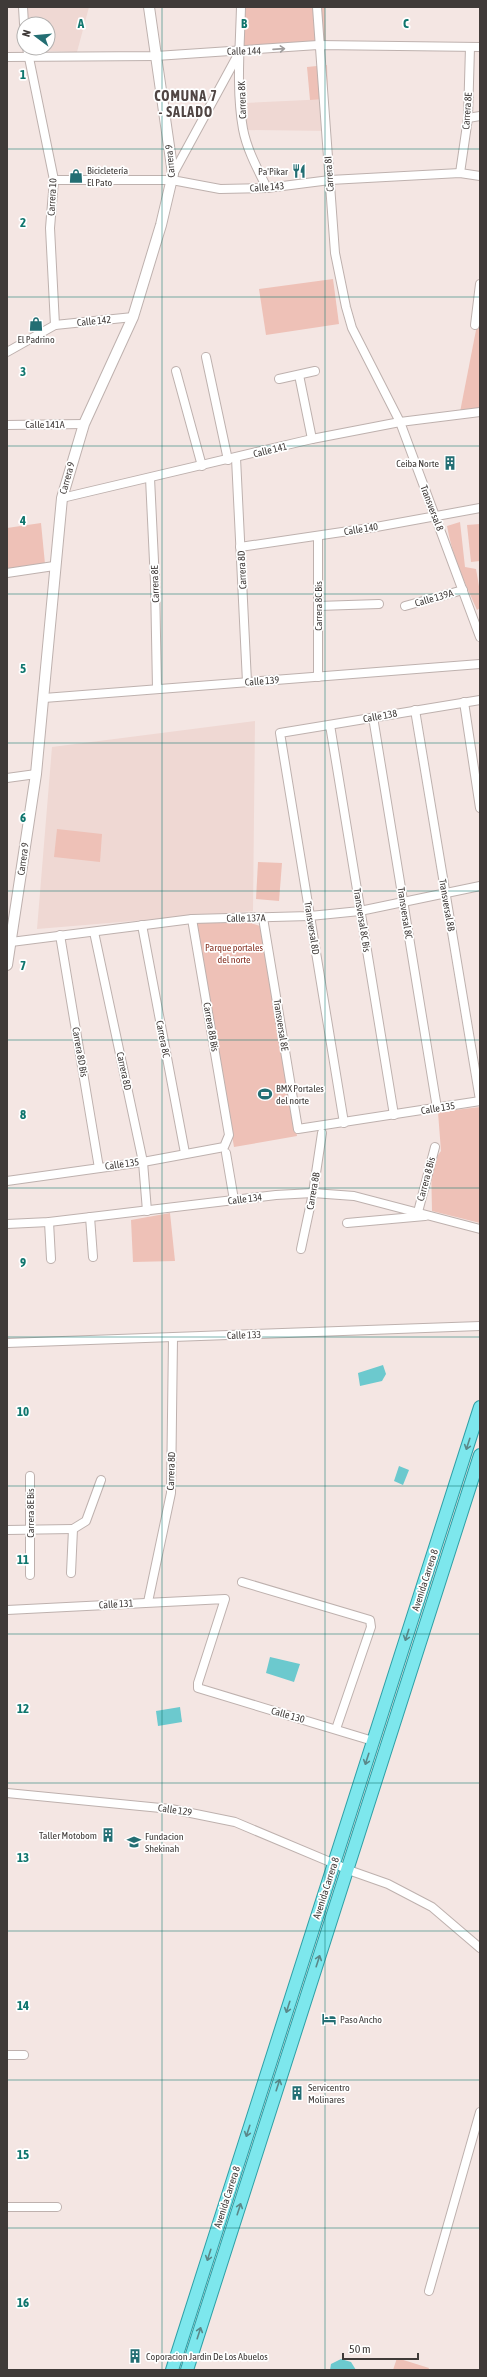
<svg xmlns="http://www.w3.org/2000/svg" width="487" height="2377" viewBox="0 0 487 2377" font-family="'Asap Condensed',sans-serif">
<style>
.built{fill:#efd8d3}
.green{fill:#eec1b7}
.water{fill:#6cc9ce}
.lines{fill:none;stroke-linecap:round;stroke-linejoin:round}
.minor-casing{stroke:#beb1ae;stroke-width:10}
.tertiary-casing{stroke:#beb1ae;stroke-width:12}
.primary-casing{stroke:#2fa0a6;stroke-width:14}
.minor{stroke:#fff;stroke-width:8}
.tertiary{stroke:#fff;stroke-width:10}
.primary{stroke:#7de7ed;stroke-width:12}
.oneway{stroke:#9f9c9c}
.oneway2{stroke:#5b8889}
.grid{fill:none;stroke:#0f766e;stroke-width:1;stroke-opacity:0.55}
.labels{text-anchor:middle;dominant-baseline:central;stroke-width:3.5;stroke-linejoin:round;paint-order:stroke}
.street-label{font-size:10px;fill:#3f3a38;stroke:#fff}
.poi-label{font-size:10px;fill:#3f3a38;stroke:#fff;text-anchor:start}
.park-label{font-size:10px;fill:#863223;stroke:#fff}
.district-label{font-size:14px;font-weight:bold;letter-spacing:1px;fill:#504543;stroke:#fff}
.grid-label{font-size:13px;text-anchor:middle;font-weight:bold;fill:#0f766e;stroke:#fff;stroke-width:3.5;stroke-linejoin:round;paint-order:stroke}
</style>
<rect width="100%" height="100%" fill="#f4e6e3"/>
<g class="built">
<polygon points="27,7 89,7 77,52 33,50 32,48 48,48 48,24 29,24"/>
<polygon points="328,99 329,131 245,130 245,103"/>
<polygon points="255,721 253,911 37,929 52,747"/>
</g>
<g class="green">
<polygon points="244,7 325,7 326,47 243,53"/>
<polygon points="327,65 328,99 310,100 307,67"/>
<polygon points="333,279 339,324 266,335 259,289"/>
<polygon points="477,325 480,326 480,408 460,412"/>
<path d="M460,522L465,567L476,569L480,592V608L477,610C465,583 452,556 447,526Z"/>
<polygon points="41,523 45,564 7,569 7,528"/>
<polygon points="480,524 480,561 471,562 467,525"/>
<polygon points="57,829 102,834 100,862 54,857"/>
<polygon points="258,862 282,863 279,901 256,899"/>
<polygon points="195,920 242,920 263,927 297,1136 234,1147"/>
<polygon points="480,1107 480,1223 432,1211 431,1165 441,1151 438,1112"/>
<polygon points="170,1213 175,1261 133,1262 131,1220"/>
<polygon points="397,2358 429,2368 428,2370 393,2370"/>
</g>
<g class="water">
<polygon points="383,1365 386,1374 382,1381 360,1386 358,1373"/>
<polygon points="399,1466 409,1470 403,1485 394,1481"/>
<polygon points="270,1657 300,1664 294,1682 266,1673"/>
<polygon points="180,1707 182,1722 158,1726 156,1711"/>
<polygon points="341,2359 351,2362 356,2370 330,2370 331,2364"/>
</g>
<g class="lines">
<defs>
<g id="minor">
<polyline points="23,7 24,24"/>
<path d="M241,7C240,46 236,91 243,129C247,150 258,170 267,188"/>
<polyline points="317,7 335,253 346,307 352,328 400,422 480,637"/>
<polyline points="27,48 54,180 50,228 55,325"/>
<polyline points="7,57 156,56 318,45 480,47"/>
<polyline points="468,118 480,116"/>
<polyline points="460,173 468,118 470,47"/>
<polyline points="173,174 240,51"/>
<polyline points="54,180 172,180 220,189 267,188 330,180 460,173 480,176"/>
<polyline points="475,325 480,284"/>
<polyline points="7,352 55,325 133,317"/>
<polyline points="206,357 228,460"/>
<polyline points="176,371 202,466"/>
<polyline points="299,375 312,439"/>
<polyline points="279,379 315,371"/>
<polyline points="7,425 84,424"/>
<polyline points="236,458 247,682"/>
<polyline points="150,478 155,582 157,689"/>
<polyline points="62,498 312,439 400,422 480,412"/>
<polyline points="318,536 318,677"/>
<polyline points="240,547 376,527 480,508"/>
<polyline points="7,573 54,566"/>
<polyline points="318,606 379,604"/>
<polyline points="405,606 463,590"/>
<polyline points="44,698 480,664"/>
<polyline points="464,702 480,808"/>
<polyline points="415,710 480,1100"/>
<polyline points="373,717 437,1108"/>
<polyline points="330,725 394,1115"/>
<polyline points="7,778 36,774"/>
<polyline points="263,918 298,1129 480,1101"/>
<polyline points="142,925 185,1153"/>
<polyline points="94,932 143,1162 147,1211"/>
<polyline points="60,935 99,1168"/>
<polyline points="11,942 192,919 310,916 360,911 480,886"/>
<polyline points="344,1123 280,733 480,700"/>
<polyline points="226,1153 234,1200"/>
<polyline points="7,1181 143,1162 224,1147 229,1135 192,919"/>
<polyline points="418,1212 435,1147"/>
<polyline points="90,1217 93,1257"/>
<polyline points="49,1222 51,1259"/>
<polyline points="347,1223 425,1216"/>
<polyline points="7,1224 49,1222 276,1195 313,1193 354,1196 480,1229"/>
<polyline points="301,1249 313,1193 322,1133"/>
<polyline points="7,1343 480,1326"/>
<polyline points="7,1530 73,1529"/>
<polyline points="71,1573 73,1529 86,1521 101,1480"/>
<polyline points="30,1575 30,1476"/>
<polyline points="242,1582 370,1620 371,1627 336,1729"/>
<polyline points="148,1602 171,1493 173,1338"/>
<polyline points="7,1610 225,1599 198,1683 198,1688 373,1741"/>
<polyline points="7,1793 171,1809 235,1822 354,1872 388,1884 432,1907 480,1948"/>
<polyline points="7,2055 24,2055"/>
<polyline points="7,2207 57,2207"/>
<polyline points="429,2291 480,2112"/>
</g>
<polyline id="tertiary" points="7,965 36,774 62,498 84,424 133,317 161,225 173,174 149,7"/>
<g id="primary">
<polyline points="172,2370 480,1407"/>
<polyline points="187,2370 480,1455"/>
</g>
</defs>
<use href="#minor" class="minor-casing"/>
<use href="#tertiary" class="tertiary-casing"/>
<use href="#primary" class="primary-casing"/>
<use href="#minor" class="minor"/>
<use href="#tertiary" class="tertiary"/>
<use href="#primary" class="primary"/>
</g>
<defs><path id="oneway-shaft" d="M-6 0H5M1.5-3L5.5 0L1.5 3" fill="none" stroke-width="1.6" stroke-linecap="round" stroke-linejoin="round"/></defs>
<use class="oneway" href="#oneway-shaft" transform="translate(279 49) rotate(-4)"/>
<g class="oneway2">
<use href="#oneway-shaft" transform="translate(468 1444) rotate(108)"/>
<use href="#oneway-shaft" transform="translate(407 1635) rotate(108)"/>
<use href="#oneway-shaft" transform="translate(367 1759) rotate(108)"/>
<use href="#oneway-shaft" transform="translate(318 1961) rotate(-72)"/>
<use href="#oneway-shaft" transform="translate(288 2007) rotate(108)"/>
<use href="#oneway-shaft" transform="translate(278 2085) rotate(-72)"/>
<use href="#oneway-shaft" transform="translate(248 2131) rotate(108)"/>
<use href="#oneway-shaft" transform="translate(239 2209) rotate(-72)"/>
<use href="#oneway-shaft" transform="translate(209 2255) rotate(108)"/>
<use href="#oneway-shaft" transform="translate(199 2333) rotate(-72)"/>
</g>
<path class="grid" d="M162,7V2370M325,7V2370M7,149H480M7,297H480M7,446H480M7,594H480M7,743H480M7,891H480M7,1040H480M7,1188H480M7,1337H480M7,1486H480M7,1634H480M7,1783H480M7,1931H480M7,2080H480M7,2228H480"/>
<defs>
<symbol id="restaurant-bare" viewBox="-9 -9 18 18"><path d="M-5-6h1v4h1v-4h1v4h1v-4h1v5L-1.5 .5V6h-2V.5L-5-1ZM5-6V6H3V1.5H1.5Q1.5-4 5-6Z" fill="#236e73" stroke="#fff" stroke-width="2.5" paint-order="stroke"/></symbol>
<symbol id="shop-bare" viewBox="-9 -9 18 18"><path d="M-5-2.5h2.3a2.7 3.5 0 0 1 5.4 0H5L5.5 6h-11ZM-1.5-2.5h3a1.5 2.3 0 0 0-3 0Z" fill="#236e73" stroke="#fff" stroke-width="2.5" paint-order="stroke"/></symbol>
<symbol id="building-bare" viewBox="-9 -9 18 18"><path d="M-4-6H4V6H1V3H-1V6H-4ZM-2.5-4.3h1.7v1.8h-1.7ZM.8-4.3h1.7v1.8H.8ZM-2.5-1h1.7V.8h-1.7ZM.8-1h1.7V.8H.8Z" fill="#236e73" stroke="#fff" stroke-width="2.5" paint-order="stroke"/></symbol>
<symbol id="stadium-bare" viewBox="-9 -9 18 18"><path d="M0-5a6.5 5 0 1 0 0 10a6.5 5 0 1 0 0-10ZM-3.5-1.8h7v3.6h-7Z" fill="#236e73" stroke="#fff" stroke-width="2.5" paint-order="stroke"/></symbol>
<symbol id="school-bare" viewBox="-9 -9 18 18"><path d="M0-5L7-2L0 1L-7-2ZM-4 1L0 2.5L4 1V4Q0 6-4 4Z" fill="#236e73" stroke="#fff" stroke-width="2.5" paint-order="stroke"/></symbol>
<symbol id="hotel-bare" viewBox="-9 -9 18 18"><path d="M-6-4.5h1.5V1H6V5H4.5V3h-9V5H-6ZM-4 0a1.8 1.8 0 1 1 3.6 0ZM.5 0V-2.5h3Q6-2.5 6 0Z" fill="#236e73" stroke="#fff" stroke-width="2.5" paint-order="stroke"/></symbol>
</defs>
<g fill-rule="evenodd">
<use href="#restaurant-bare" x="289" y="161" width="20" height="20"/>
<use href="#shop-bare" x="66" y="166" width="20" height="20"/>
<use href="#shop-bare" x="26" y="314" width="20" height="20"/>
<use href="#building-bare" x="440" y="453" width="20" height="20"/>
<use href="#stadium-bare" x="255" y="1084" width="20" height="20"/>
<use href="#building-bare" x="98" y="1825" width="20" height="20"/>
<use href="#school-bare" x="124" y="1832" width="20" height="20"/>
<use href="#hotel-bare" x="319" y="2009" width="20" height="20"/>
<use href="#building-bare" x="287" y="2083" width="20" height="20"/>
<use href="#building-bare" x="125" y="2346" width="20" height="20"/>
</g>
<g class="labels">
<g class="street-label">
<text transform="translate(244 51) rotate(-1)">Calle 144</text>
<text transform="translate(242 100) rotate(-92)">Carrera 8K</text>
<text transform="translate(467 111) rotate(-86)">Carrera 8E</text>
<text transform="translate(170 161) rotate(-95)">Carrera 9</text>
<text transform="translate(329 174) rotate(-94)">Carrera 8I</text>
<text transform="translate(267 187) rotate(-4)">Calle 143</text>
<text transform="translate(52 197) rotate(-87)">Carrera 10</text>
<text transform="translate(94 321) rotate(-6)">Calle 142</text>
<text x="45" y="424">Calle 141A</text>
<text transform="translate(270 450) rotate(-14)">Calle 141</text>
<text transform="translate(67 478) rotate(-75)">Carrera 9</text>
<text transform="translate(432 508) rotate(69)">Transversal 8</text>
<text transform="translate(361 529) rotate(-9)">Calle 140</text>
<text transform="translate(242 570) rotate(-93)">Carrera 8D</text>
<text transform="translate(155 584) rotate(-92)">Carrera 8E</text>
<text transform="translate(434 598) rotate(-16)">Calle 139A</text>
<text transform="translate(318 606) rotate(-90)">Carrera 8C Bis</text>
<text transform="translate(262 681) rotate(-4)">Calle 139</text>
<text transform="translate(380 716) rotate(-10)">Calle 138</text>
<text transform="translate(23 859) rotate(-82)">Carrera 9</text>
<text transform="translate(447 905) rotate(80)">Transversal 8B</text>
<text transform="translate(405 913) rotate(81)">Transversal 8C</text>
<text transform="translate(246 918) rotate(-1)">Calle 137A</text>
<text transform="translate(362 920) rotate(81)">Transversal 8C Bis</text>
<text transform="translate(312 928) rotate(81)">Transversal 8D</text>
<text transform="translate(281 1025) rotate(81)">Transversal 8E</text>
<text transform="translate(211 1027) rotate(80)">Carrera 8B Bis</text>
<text transform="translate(163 1039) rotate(79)">Carrera 8C</text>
<text transform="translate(80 1052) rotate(80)">Carrera 8D Bis</text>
<text transform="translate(124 1071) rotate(78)">Carrera 8D</text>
<text transform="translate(438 1108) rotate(-9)">Calle 135</text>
<text transform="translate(122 1164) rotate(-8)">Calle 135</text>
<text transform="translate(426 1179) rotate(-75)">Carrera 8 Bis</text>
<text transform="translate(313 1191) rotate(-80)">Carrera 8B</text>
<text transform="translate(245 1199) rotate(-7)">Calle 134</text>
<text transform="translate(244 1335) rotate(-2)">Calle 133</text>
<text transform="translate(171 1471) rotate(-88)">Carrera 8D</text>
<text transform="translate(30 1513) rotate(-90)">Carrera 8E Bis</text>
<text transform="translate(425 1580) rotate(-72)">Avenida Carrera 8</text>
<text transform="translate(116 1604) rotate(-3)">Calle 131</text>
<text transform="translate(288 1715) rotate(16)">Calle 130</text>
<text transform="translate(175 1810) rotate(8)">Calle 129</text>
<text transform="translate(326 1888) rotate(-72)">Avenida Carrera 8</text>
<text transform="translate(227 2197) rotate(-72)">Avenida Carrera 8</text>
</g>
<g class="poi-label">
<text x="87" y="170">Bicicletería<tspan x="87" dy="12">El Pato</tspan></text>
<text x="288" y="171" text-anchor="end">Pa'Pikar</text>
<text x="36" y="339" text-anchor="middle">El Padrino</text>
<text x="439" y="463" text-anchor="end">Ceiba Norte</text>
<text x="276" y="1088">BMX Portales<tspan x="276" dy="12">del norte</tspan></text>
<text x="97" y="1835" text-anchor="end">Taller Motobom</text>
<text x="145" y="1836">Fundacion<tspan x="145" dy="12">Shekinah</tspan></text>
<text x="340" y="2019">Paso Ancho</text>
<text x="308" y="2087">Servicentro<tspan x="308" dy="12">Molinares</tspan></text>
<text x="146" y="2356">Coporacion Jardin De Los Abuelos</text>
</g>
<g class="park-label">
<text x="234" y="947">Parque portales<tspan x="234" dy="12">del norte</tspan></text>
</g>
<g class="district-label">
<text x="186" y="96">COMUNA 7<tspan x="186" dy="16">- SALADO</tspan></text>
</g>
</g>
<g class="grid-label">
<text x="81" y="28">A</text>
<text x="244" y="28">B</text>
<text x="406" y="28">C</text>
<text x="23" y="79">1</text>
<text x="23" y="227">2</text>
<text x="23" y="376">3</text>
<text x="23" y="525">4</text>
<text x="23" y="673">5</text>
<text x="23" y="822">6</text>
<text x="23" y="970">7</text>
<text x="23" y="1119">8</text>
<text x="23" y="1267">9</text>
<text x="23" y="1416">10</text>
<text x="23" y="1564">11</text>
<text x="23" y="1713">12</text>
<text x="23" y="1862">13</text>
<text x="23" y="2010">14</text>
<text x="23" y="2159">15</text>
<text x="23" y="2307">16</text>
</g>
<rect width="487" height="2377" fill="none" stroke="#3f3a38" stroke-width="16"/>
<g transform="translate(36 36) rotate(286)"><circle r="19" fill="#ffffff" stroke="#b2b0af"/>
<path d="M0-3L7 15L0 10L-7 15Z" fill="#236e73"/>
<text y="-6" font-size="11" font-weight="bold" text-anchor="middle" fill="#3f3a38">N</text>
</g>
<path d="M343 2353v6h75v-6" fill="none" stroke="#3f3a38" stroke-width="2"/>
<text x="349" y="2353" font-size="12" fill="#3f3a38" stroke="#ffffff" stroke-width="3" paint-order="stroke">50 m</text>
</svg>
